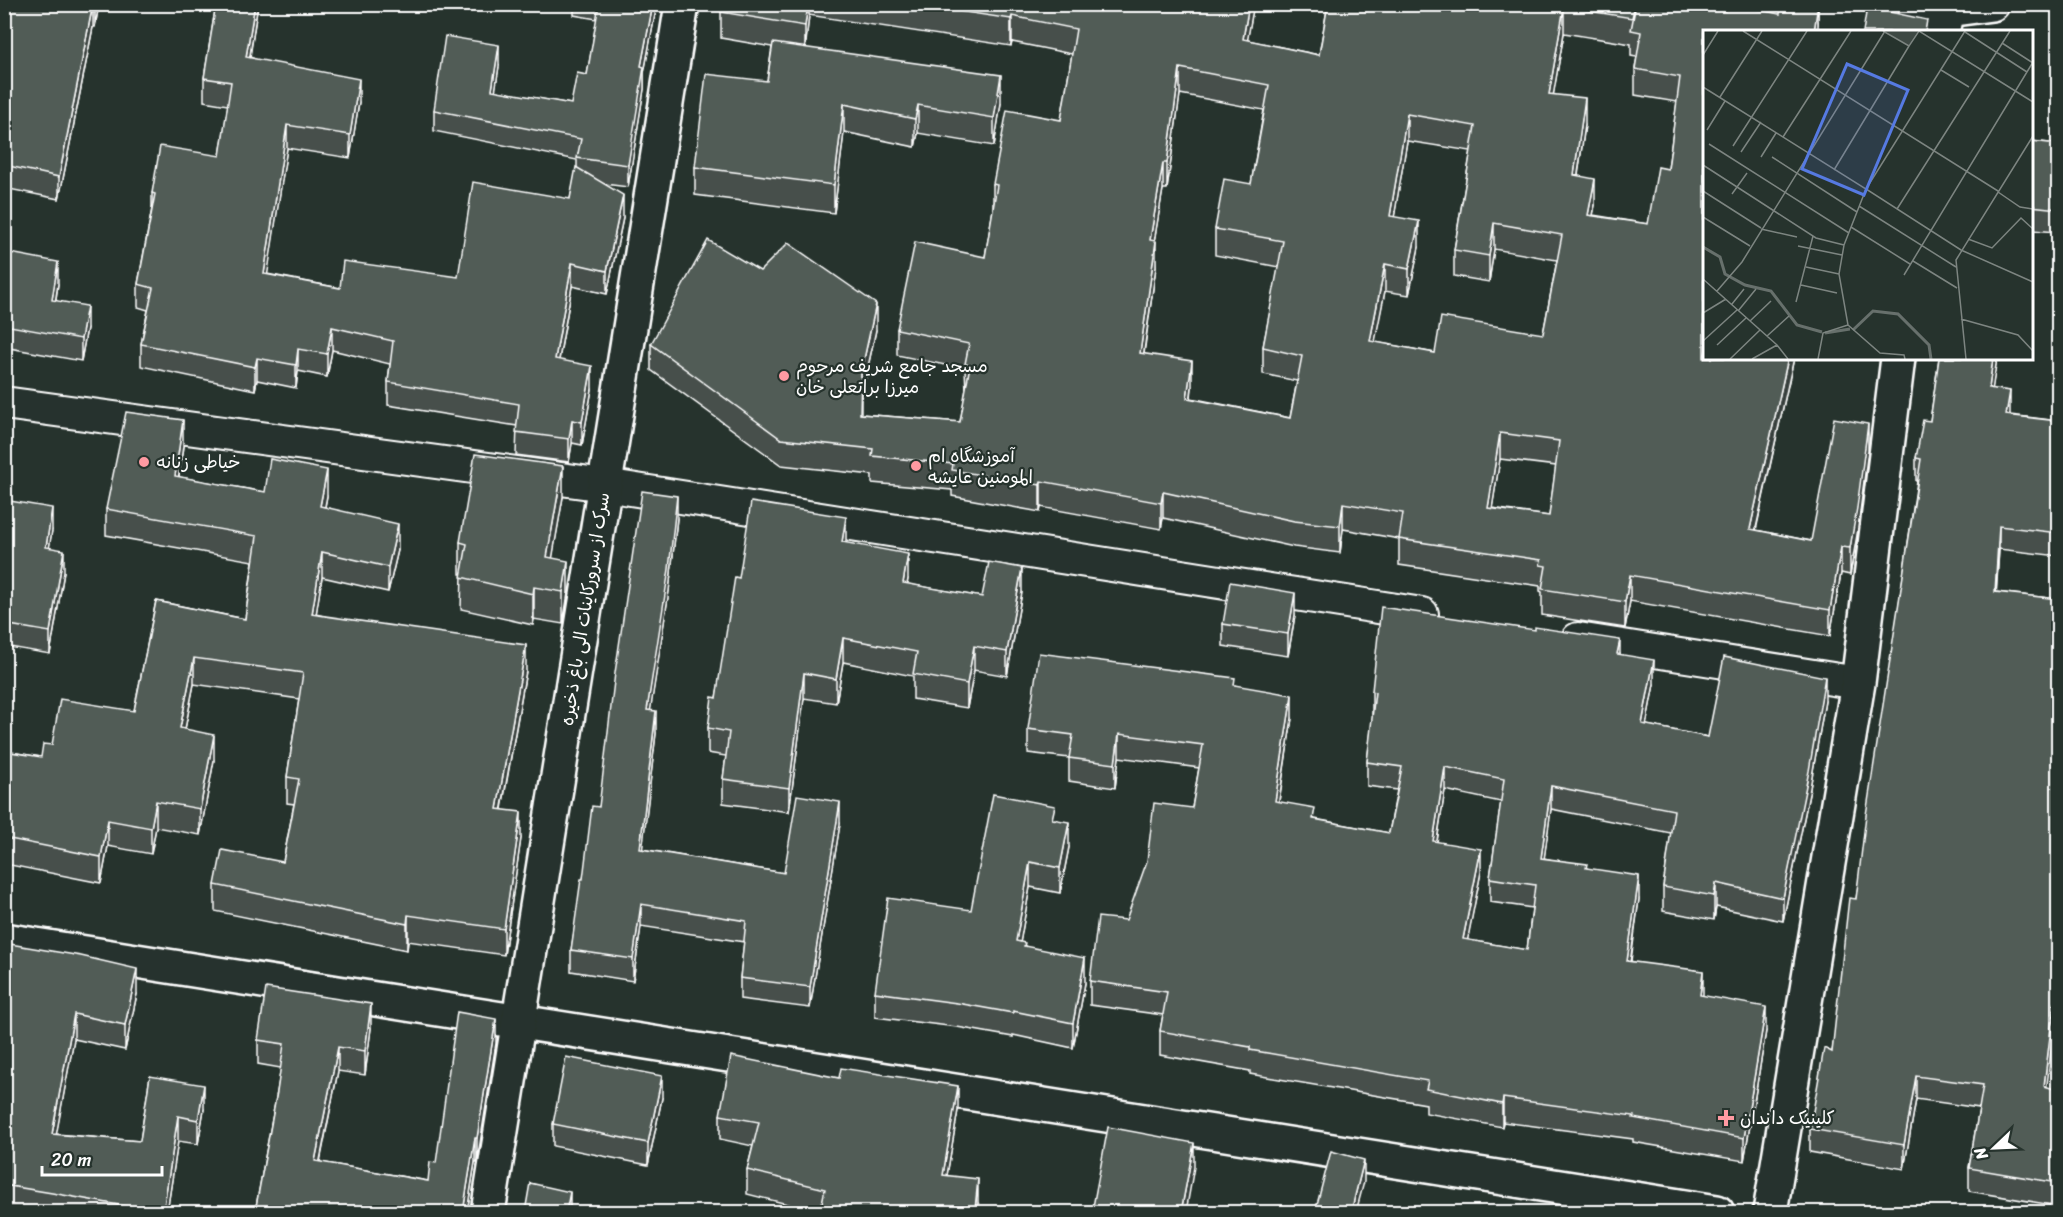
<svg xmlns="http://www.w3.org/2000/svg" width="2063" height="1217" viewBox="0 0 2063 1217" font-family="Sriracha,'Playpen Sans Arabic',sans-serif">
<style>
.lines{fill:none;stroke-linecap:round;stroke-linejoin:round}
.street-casing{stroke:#fff;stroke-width:36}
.secondary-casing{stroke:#fff;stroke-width:38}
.street{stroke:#26332d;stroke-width:32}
.secondary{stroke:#26332d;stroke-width:33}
.wall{fill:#464f4b;stroke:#fff;stroke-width:1.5;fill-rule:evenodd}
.shaded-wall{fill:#39403d;stroke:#fff;stroke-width:1.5}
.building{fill:#515c57;stroke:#fff;stroke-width:1.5;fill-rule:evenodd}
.poi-dot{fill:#ff9aa2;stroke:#26332d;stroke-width:2}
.labels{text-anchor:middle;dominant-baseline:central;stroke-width:4.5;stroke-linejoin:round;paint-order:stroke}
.poi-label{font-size:18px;fill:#fff;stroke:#26332d;text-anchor:start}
.street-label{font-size:18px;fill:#fff;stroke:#26332d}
.inset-river{fill:none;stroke:#67706c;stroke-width:3}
.inset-road{fill:none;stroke:#7d8581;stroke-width:1.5}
.view{fill:#567ae2;fill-opacity:0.15;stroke:#567ae2;stroke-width:3}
.inset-edge{fill:none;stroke:#fff;stroke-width:3}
</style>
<rect width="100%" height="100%" fill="#26332d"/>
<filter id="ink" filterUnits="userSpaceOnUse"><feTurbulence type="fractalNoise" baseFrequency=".0167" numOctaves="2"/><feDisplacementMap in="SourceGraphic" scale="12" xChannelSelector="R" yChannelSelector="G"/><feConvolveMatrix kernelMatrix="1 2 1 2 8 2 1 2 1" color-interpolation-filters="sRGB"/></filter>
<g filter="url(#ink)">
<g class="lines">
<defs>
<g id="street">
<polyline points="1913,4 1947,10 1948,4"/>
<polyline points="4,403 605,485 1422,614"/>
<polyline points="1578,639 1858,683"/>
</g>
<g id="secondary">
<polyline points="1942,32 1947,10 1992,4"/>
<polyline points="4,940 1717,1212"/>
<polyline points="488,1212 682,4"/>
<polyline points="1770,1212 1858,683 1898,358"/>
</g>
</defs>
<use href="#street" class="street-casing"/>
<use href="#secondary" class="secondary-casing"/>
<use href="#street" class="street"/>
<use href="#secondary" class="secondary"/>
</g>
<g class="wall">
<polygon points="4,4 99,4 95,27 93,27 59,199 4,188"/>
<polygon points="216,4 258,4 250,57 359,102 350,158 287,148 267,274 340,288 458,277 570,199 577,168 577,160 434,131 434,110 499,66 495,91 571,104 587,75 597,19 574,15 574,4 657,4 644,73 644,89 628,187 604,184 623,218 607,294 572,286 559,360 592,389 582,445 572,443 569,462 516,455 517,426 388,405 388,382 390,364 332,350 327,377 298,371 296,388 257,380 255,390 141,366 141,344 148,310 138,307 138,284 152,208 152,193 220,156 228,105 204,101 204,78"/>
<path d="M723,4H1254L1247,40L1319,55L1328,4H1683L1725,11L1780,14L1818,4V24L1704,358H1794L1756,530L1811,541L1868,450L1857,535L1850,575L1841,573L1830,636L1630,601L1625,628L1542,615V592L1540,591V586L1399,565V539L1343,529L1340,553L1294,547L1163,518L1161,529L1041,507L1040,512L952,496V490L872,483V475L781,465L651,370V344L760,271L876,330L861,399V414L960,422L966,391L965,369L897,355V329L985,257L993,210V184L1061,120L1072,54L1012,42L1011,46L809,15L805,48L1001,103L994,146L918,133L915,147L844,132L834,213L695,195V167L767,81L772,47L721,38V12ZM1564,33L1631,44V56L1637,57L1635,69V95L1677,102L1668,169L1648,224L1593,215L1595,205L1578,176L1585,125L1553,95ZM1180,94L1264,110L1251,184L1215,229V255L1279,267L1263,347V374L1297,381L1290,418L1191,398L1192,387L1144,354L1156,267L1154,241L1163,189H1167ZM1407,141L1471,151L1454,250V276L1489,282L1494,249L1557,260L1543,334L1435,353L1374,342L1385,291L1409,295L1419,247L1394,217ZM1500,459L1556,466L1549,516L1492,508Z"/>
<polygon points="2031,141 2058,144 2058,232 2031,230"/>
<polygon points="4,257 58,284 56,300 87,328 81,361 4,347"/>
<polygon points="1939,358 1997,358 1992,389 2010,415 2058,421 2058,556 1999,549 1996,592 2058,599 2058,1027 2054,1026 2046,1087 2058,1090 2058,1206 1969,1191 1969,1168 1979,1108 1916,1099 1904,1169 1810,1152 1810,1129 1832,1052 1856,899 1917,481 1916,481 1916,458 1930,421"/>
<polygon points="183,446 179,477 265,492 327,496 325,507 398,550 388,592 322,577 316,614 526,671 502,809 521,838 504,955 408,941 407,950 215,911 215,885 283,862 294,804 287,803 287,777 299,699 194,684 185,729 214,760 200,835 156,827 151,854 108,846 101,883 5,864 4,751 41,757 52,745 134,711 156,601 245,619 253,561 106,535 106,509"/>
<polygon points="563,497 552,558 568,593 563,624 534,619 533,625 461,609 462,574 460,574 460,542"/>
<polygon points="4,500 52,530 49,547 64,572 50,654 4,646"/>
<polygon points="677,518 669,591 650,711 656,733 642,849 784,873 840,824 810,1008 740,999 740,978 744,942 641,926 633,981 571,971 571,950 583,879 599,807"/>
<polygon points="846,543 908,579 907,584 982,597 1022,592 1007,676 974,670 967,708 913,699 913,676 843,662 836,703 804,698 789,812 723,803 723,779 726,756 708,753 708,728 716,698 739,578"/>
<polygon points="1295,615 1288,656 1223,646 1223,624"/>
<path d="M1620,654L1654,684L1646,725L1708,737L1825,701L1809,794L1783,921L1716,907L1714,920L1663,911V887L1671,833L1551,809L1544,858L1587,868L1639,899L1631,961L1703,996L1766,1031L1744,1161L1633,1142V1139L1503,1122L1502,1127L1426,1113V1104L1250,1074V1071L1160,1055V1031L1163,1015L1090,1005V981L1192,808L1199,768L1119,757L1115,788L1069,781V758L1028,753V729L1235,685L1292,718L1279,802L1315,819L1389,833L1397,790L1367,786V762L1373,715H1372V691ZM1445,790L1501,802L1490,878V902L1532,908L1527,950L1467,940L1481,872L1437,842Z"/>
<polygon points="1055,819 1069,847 1060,893 1030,887 1020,942 1025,946 1085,983 1073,1048 1013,1035 1013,1037 957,1027 875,1017 875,992 971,910"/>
<polygon points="4,943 137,994 125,1050 74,1039 56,1134 140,1141 150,1076 204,1109 198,1144 178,1141 167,1212 23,1212 4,1210"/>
<polygon points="371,1028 365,1075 338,1071 320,1162 428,1181 496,1043 477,1162 475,1162 467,1212 255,1212 277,1092 281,1068 258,1064 258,1040"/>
<polygon points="662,1098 648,1165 553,1146 553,1124"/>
<polygon points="958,1110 947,1175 978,1203 820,1212 747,1194 747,1170 753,1146 720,1139 720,1115"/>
</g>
<g class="shaded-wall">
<polygon points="93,4 93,27 59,199 59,177"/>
<polygon points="99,4 95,27 95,5"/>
<polygon points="255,4 258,4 246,80 246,57"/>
<polygon points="653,4 657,4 644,73 644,89 628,187 628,165 641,66"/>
<polygon points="808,4 809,4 809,15 805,52 805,26"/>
<polygon points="1249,4 1254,4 1243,65 1243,39"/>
<polygon points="1818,4 1818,32 1814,32"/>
<polygon points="1564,7 1564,33 1549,120 1549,94"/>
<polygon points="1012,16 1012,42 1011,46 1011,19"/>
<polygon points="499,45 499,66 492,112 492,90"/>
<polygon points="1180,68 1180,94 1167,189 1167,163"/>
<polygon points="1001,75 1001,103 994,146 994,118"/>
<polygon points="359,79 359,102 350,158 350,135"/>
<polygon points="1585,98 1585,125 1574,201 1574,175"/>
<polygon points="844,104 844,132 834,213 834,185"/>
<polygon points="918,105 918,133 915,147 915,119"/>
<polygon points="1407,114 1407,141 1390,242 1390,216"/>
<polygon points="287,125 287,148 264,297 264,274"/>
<polygon points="1163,163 1163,189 1150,266 1150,240"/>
<polygon points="1595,179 1595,205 1588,241 1588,215"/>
<polygon points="623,195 623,218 607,294 607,271"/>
<polygon points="1419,221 1419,247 1409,295 1409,269"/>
<polygon points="1494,223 1494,249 1489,282 1489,256"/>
<polygon points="1156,241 1156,267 1140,379 1140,353"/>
<polygon points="58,262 58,284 52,322 52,300"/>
<polygon points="572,263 572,286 555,382 555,359"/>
<polygon points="1385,264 1385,291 1370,367 1370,341"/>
<polygon points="876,304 876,330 861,399 861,373"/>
<polygon points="87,306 87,328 81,361 81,339"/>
<polygon points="332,327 332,350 327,377 327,354"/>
<polygon points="298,349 298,371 296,388 296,365"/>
<polygon points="257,358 257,380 255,390 255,367"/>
<polygon points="1788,358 1794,358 1750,555 1750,529"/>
<polygon points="1993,358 1997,358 1989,411 1989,388"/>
<polygon points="1192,361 1192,387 1187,424 1187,398"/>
<polygon points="592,366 592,389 582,445 582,422"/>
<polygon points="2010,391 2010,414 2006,438 2006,415"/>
<polygon points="183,420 183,446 175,502 175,476"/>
<polygon points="572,420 572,443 569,462 569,439"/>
<polygon points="1868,424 1868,450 1857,535 1850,575 1850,548"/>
<polygon points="1500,433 1500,459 1488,534 1488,508"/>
<polygon points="563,466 563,497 547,589 547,557"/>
<polygon points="327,470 327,496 320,532 320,506"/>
<polygon points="1041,481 1041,507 1040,512 1040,485"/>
<polygon points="1163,492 1163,518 1161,529 1161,503"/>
<polygon points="677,496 677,518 669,591 647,732 647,710"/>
<polygon points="1343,503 1343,529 1340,553 1340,526"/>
<polygon points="52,508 52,530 46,569 46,547"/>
<polygon points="846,517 846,541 842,567 842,542"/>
<polygon points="398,524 398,550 388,592 388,567"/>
<polygon points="1999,526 1999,549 1995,615 1995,592"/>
<polygon points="1841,547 1841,573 1830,636 1830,610"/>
<polygon points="64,550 64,572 50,654 50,632"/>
<polygon points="322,552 322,577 312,640 312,614"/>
<polygon points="908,554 908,579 903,608 903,583"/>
<polygon points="568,561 568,593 563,624 563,592"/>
<polygon points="1022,568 1022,592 1007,676 1007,652"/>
<polygon points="1630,575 1630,601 1625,628 1625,602"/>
<polygon points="534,587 534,619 533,625 533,594"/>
<polygon points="1295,593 1295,615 1288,656 1288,634"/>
<polygon points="843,638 843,662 836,703 836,679"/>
<polygon points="1620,640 1620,664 1617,654"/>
<polygon points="526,645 526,671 497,835 497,809"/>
<polygon points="974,646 974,670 967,708 967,684"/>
<polygon points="194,658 194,684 180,754 180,728"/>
<polygon points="1654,660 1654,684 1642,747 1642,724"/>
<polygon points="804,673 804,698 789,812 789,788"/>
<polygon points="1825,677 1825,701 1809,794 1783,921 1783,898"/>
<polygon points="1292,695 1292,718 1275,825 1275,801"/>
<polygon points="656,711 656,733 640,870 640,849"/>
<polygon points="1119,734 1119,757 1115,788 1115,764"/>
<polygon points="214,735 214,760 200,835 200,809"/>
<polygon points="1445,767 1445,790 1433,865 1433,841"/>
<polygon points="1551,786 1551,809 1541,881 1541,858"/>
<polygon points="156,801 156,827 151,854 151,828"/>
<polygon points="840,802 840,824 810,1008 810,987"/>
<polygon points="521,812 521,838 504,955 504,929"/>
<polygon points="108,820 108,846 101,883 101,857"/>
<polygon points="1069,822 1069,847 1060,893 1060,868"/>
<polygon points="1481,849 1481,872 1463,963 1463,939"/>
<polygon points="1030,862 1030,887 1016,966 1016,941"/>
<polygon points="1639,876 1639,899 1627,984 1627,961"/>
<polygon points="1716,883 1716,907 1714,920 1714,896"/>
<polygon points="641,904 641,926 633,981 633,959"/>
<polygon points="408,915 408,941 407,950 407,924"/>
<polygon points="1085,958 1085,983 1073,1048 1073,1023"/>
<polygon points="137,969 137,994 125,1050 125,1025"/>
<polygon points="1703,971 1703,994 1700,1019 1700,995"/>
<polygon points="2054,1003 2054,1026 2044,1110 2044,1086"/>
<polygon points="371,1004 371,1028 365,1075 365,1051"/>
<polygon points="1766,1007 1766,1031 1744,1161 1744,1138"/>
<polygon points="74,1014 74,1039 52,1158 52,1134"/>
<polygon points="496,1019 496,1043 477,1162 477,1138"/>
<polygon points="338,1047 338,1071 315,1185 315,1161"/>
<polygon points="662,1076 662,1098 648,1165 648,1143"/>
<polygon points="1916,1076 1916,1099 1904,1169 1904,1145"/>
<polygon points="204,1085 204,1109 198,1144 198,1120"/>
<polygon points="958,1086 958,1110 943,1199 943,1175"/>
<polygon points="1503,1098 1503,1122 1502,1127 1502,1104"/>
<polygon points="178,1116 178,1141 167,1212 163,1212"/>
<polygon points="475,1138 475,1162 467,1212 463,1212"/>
<polygon points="1194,1143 1194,1167 1186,1212 1181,1212"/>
<polygon points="1364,1160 1364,1182 1356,1212 1351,1212"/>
<polygon points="978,1179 978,1203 977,1212 975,1212"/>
<polygon points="570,1192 570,1212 566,1212"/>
</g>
<g class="building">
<polygon points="4,4 93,4 59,177 4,165"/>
<polygon points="216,4 255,4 246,57 359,79 350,135 287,125 264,274 340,288 343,261 458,277 473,182 570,199 576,167 623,195 607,271 572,263 555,359 592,366 582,422 572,420 569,439 516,432 519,404 388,382 393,341 332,327 327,354 298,349 296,365 257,358 255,367 141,344 153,288 138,284 155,194 152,193 160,146 220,156 231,82 204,78"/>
<polygon points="599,4 653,4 641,66 644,67 628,165 577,158 581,139 434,110 445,36 499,45 492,90 571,104 577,73 587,75"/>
<polygon points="723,4 808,4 805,26 721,12"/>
<path d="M912,4H1249L1243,39L1319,55L1328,4H1635L1632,18L1564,7L1549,94L1585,98L1574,175L1595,179L1588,215L1648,224L1658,167L1668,169L1680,77L1635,69L1641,32L1631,30L1636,4H1683L1725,11L1726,4H1731L1780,14L1782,4H1818L1814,32H1704V358H1788L1750,529L1811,541L1834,418L1868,424L1857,508L1850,548L1841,547L1830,610L1630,575L1625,602L1542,589L1546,566L1540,565L1541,560L1399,539L1403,513L1343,503L1340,526L1294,521L1163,492L1161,503L1041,481L1040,485L952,470L953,464L872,456L873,449L781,439L651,344L708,240L760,271L788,243L876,304L861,373L860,414L960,422L970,365L965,364L969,344L897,329L915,242L985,257L997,185L993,184L1007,110L1061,120L1076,29L1012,16L1011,19ZM1180,68L1269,85L1251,184L1224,179L1215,229L1283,241L1263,347L1302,356L1290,418L1187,398L1192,361L1140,353L1156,241L1150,240L1163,163H1167ZM1407,114L1475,126L1454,250L1489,256L1494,223L1562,235L1543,334L1441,317L1435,353L1370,341L1385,264L1409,269L1419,221L1390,216ZM1500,433L1559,441L1549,516L1488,508Z"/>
<polygon points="1867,7 1927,20 1925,32 1863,32"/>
<polygon points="773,43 1001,75 994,118 918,105 915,119 844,104 834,185 695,167 706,74 767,81"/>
<polygon points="2031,141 2058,144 2058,209 2031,206"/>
<polygon points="5,252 58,262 52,300 87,306 81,339 4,325"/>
<polygon points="1939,358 1993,358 1989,388 2010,391 2006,415 2058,421 2058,533 1999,526 1995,592 2058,599 2058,1004 2054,1003 2044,1086 2058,1090 2058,1183 1969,1168 1983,1085 1916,1076 1904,1145 1810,1129 1824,1048 1832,1052 1849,898 1856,899 1866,815 1921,459 1916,458 1923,420 1930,421"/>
<polygon points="126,412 183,420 175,476 265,492 270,459 327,470 320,506 398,524 388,567 322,552 312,614 526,645 497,809 521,812 504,929 408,915 407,924 215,885 222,850 283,862 299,779 287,777 303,673 194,658 180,728 214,735 200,809 156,801 151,828 108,820 101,857 5,838 4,839 4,751 41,757 43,744 52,745 60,699 134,711 156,601 245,619 257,536 106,509"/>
<polygon points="475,454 563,466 547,557 568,561 563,592 534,587 533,594 461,577 467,544 460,542"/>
<polygon points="642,491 677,496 669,569 647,710 656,711 640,849 784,873 797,795 840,802 810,987 740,978 746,921 641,904 633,959 571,950 581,879 583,879 592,806 599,807 615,673"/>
<polygon points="4,500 52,508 46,547 64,550 50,632 4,624"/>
<polygon points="751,502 846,517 842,542 908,554 903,583 982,597 989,562 1022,568 1007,652 974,646 967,684 913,674 917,652 843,638 836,679 804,673 789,788 723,779 729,732 708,728 712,697 716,698 735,577 739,578"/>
<polygon points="1230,582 1295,593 1288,634 1223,624"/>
<path d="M1381,607L1535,630V627L1620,640L1617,654L1654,660L1642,724L1708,737L1724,657L1825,677L1809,771L1783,898L1716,883L1714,896L1663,887L1674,810L1551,786L1541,858L1587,864L1586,868L1639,876L1627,961L1703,971L1700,995L1766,1007L1744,1138L1633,1118L1634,1116L1503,1098L1502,1104L1426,1089L1428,1081L1250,1050V1047L1160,1031L1167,992L1090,981L1098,917L1126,920L1147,861L1154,803L1192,808L1203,745L1119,734L1115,764L1069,758L1073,735L1028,729L1039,653L1235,678L1234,685L1292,695L1275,801L1315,808L1313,819L1389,833L1402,767L1367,762L1375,692L1372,691ZM1445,767L1504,779L1490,878L1535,885L1527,950L1463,939L1481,849L1433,841Z"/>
<polygon points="993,794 1055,806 1052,819 1069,822 1060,868 1030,862 1016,941 1025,943 1024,946 1085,958 1073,1023 1013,1011 1013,1013 957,1003 875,992 888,898 971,910"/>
<polygon points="4,943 81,956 137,969 125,1025 74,1014 52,1134 140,1141 150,1076 204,1085 198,1120 178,1116 163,1212 166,1212 129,1212 129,1207 52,1193 4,1185 4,1028 5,1022 4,1022"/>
<polygon points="266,988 371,1004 365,1051 338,1047 315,1161 428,1181 430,1162 436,1163 457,1012 496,1019 477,1138 475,1138 463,1212 255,1212 277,1092 284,1044 258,1040"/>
<polygon points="731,1056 839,1078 841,1068 958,1086 943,1175 978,1179 975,1209 1000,1212 820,1212 825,1189 747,1170 759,1122 720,1115"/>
<polygon points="566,1057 662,1076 648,1143 553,1124"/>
<polygon points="1108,1127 1194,1143 1181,1212 1092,1212"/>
<polygon points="1331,1151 1364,1160 1351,1212 1315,1212"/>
<polygon points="530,1183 570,1192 566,1212 525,1212"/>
<polygon points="1529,1210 1541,1212 1528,1212"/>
</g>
</g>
<g class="poi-dot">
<circle cx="784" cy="376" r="6"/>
<circle cx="144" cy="462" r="6"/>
<circle cx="916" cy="466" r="6"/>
<path d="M1723 1109h6v6h6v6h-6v6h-6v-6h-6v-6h6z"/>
</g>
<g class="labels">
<g class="poi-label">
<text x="796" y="366">مسجد جامع شریف مرحوم<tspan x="796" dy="21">میرزا براتعلی خان</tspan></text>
<text x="928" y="456">آموزشگاه ام<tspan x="928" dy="21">المومنین عایشه</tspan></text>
<text x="156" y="462">خیاطی زنانه</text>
<text x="1740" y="1118">کلینیک داندان</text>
</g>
<g class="street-label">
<text transform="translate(585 609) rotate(-81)">سرک از سرورکاینات الی باغ ذخیره</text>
</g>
</g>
<g transform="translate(1703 30)">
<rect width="330" height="330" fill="#26332d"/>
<path d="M182,1H215L205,16Z" fill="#3e4944"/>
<path class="inset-river" d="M0,217L17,227L22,244L42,255L68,261L94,295L119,302M150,300L170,281L195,284L226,315L228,329M122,303L147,299"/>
<path class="inset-road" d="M40,1L295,161M180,1L206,16L216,1L330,72M262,1L163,159L258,220L330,252M262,2L324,42M299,13L330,33M0,25L15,1M238,40L266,57M0,57L163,159L141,215L136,244L145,295L120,303L115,329M17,67L59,1M4,100L22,71M80,107L148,1M6,114L146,203M30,116L104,1M38,122L58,92M58,127L73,103M69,127L154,182M0,135L113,208L141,215M131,140L206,16M0,161L58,198M295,162L317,177L330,179M29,164L44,143M156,176L253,237M194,179L307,1M0,187L47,216M148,197L207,234M58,199L94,207M265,209L289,218L318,188L330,199M95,216L139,225M210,231L254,258M103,237L136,244M201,245L330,32M0,249L74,315L85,329M98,255L134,263M14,261L39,232L182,1M93,272L110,206M29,274L41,259M35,281L53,259M0,283L23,269M258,289L315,305L330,321M47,291L68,271M145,295L177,323L201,325L202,329M64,306L86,286M0,311L34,280M14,315L43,288M27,329L57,300M49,329L74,315M263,329L253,230L330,106"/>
<path class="view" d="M144,34L205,60L161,165L99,139Z"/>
<rect width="330" height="330" class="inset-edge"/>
</g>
<rect width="2063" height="1217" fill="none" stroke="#26332d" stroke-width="24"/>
<rect x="12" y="12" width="2039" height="1193" fill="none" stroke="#fff" stroke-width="2" filter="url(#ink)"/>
<g transform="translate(1994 1148) rotate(247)" stroke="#26332d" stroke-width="4.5" paint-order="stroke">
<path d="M0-4.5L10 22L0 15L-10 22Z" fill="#ffffff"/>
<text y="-9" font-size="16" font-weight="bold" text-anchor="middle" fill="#ffffff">N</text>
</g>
<path d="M42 1166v9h120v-9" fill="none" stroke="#ffffff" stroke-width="3"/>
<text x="51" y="1166" font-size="18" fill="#ffffff" stroke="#26332d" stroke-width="4.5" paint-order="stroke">20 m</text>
</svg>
